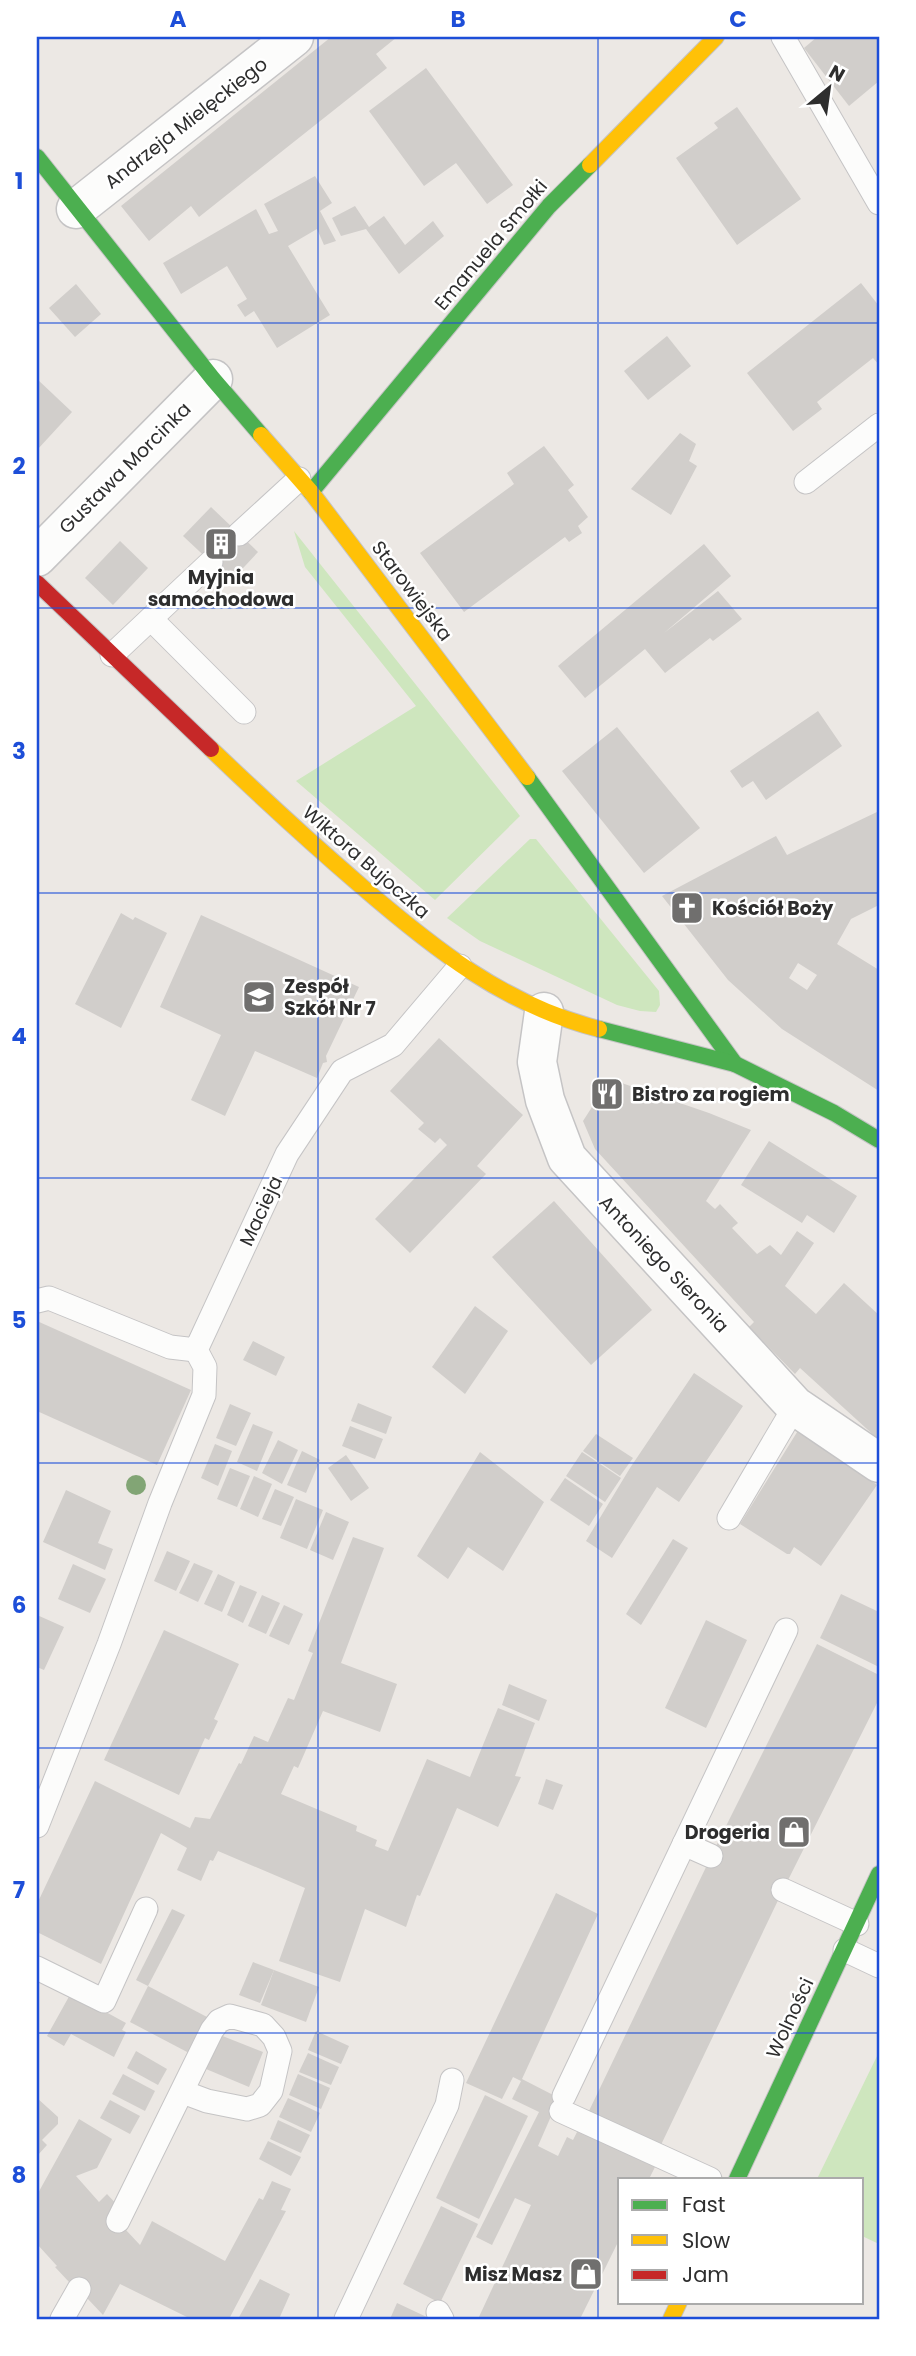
<svg xmlns="http://www.w3.org/2000/svg" width="916" height="2356" viewBox="0 0 916 2356" font-family="Poppins,sans-serif">
<style>
.green{fill:#cee6be}
.building{fill:#d1cecb;fill-rule:evenodd}
.lines{fill:none;stroke-linecap:round;stroke-linejoin:round}
.lane-casing{stroke:#c5c4c5;stroke-width:25}
.street-casing{stroke:#c5c4c5;stroke-width:41}
.fast-casing{stroke:#c5c4c5;stroke-width:18}
.slow-casing{stroke:#c5c4c5;stroke-width:18}
.jam-casing{stroke:#c5c4c5;stroke-width:18}
.lane{stroke:#fcfcfb;stroke-width:23}
.street{stroke:#fcfcfb;stroke-width:38}
.fast{stroke:#4caf50;stroke-width:16}
.slow{stroke:#ffc107;stroke-width:16}
.jam{stroke:#c62828;stroke-width:16}
.tree{fill:#82a575}
.grid{fill:none;stroke:#1d4ed8;stroke-width:2;stroke-opacity:0.55}
.labels{text-anchor:middle;dominant-baseline:central;stroke-width:5;stroke-linejoin:round;paint-order:stroke}
.street-label{font-size:19px;fill:#2e2e2e;stroke:#fff}
.poi-label{font-size:19px;font-weight:bold;fill:#2e2e2e;stroke:#fff;text-anchor:start}
.neatline{fill:none;stroke:#1d4ed8;stroke-width:2.5}
.grid-label{font-size:23px;text-anchor:middle;font-weight:bold;fill:#1d4ed8}
</style>
<rect width="100%" height="100%" fill="#ece8e4"/>
<g class="green">
<polygon points="294,531 520,816 435,900 296,781 416,706 305,567"/>
<polygon points="530,839 536,839 659,991 660,1005 656,1012 640,1011 617,1005 480,941 447,918"/>
<polygon points="879,2052 879,2244 862,2236 862,2179 817,2179"/>
</g>
<g class="building">
<polygon points="331,37 397,37 376,54 387,68 199,217 191,206 149,241 121,206"/>
<polygon points="817,37 879,37 879,81 849,106 804,48"/>
<polygon points="426,68 513,185 487,204 456,163 424,186 369,111"/>
<polygon points="737,107 801,199 737,245 676,158 718,128 714,123"/>
<polygon points="315,176 332,203 320,211 336,241 324,245 317,229 288,246 330,315 277,348 254,311 245,317 237,305 247,299 227,266 181,294 163,263 256,209 269,234 278,231 264,204"/>
<polygon points="355,206 369,227 384,216 405,245 433,221 444,236 399,274 366,229 341,236 332,218"/>
<polygon points="861,283 879,306 879,365 873,358 817,402 822,409 793,431 747,373"/>
<polygon points="76,284 101,314 75,337 49,308"/>
<polygon points="667,336 691,366 648,400 624,371"/>
<polygon points="37,379 72,412 37,450"/>
<polygon points="680,433 696,444 689,461 697,466 671,515 631,489"/>
<polygon points="544,446 574,485 568,490 588,517 578,526 582,533 569,542 565,537 464,612 420,553 514,484 507,473"/>
<polygon points="211,507 258,552 231,581 183,536"/>
<polygon points="120,541 148,568 113,605 85,578"/>
<polygon points="704,544 731,576 664,633 718,591 742,619 713,641 710,638 665,673 645,649 585,698 558,666"/>
<polygon points="818,711 842,746 766,800 753,781 742,788 730,771"/>
<polygon points="617,727 700,828 644,873 562,771"/>
<path d="M879,811V905L851,919L837,944L879,970V1091L782,1029L728,980L662,896L776,836L787,855ZM798,963L817,975L807,990L789,978Z"/>
<polygon points="121,913 133,920 135,917 167,933 121,1028 75,1004"/>
<polygon points="201,915 359,987 326,1056 327,1062 323,1063 317,1078 255,1051 225,1116 191,1100 221,1035 160,1007"/>
<polygon points="439,1038 523,1115 477,1166 486,1174 410,1253 375,1219 447,1145 440,1138 435,1143 418,1129 424,1123 390,1091"/>
<polygon points="610,1079 709,1113 751,1130 706,1201 715,1209 720,1204 738,1223 732,1228 757,1254 770,1245 781,1255 797,1231 814,1243 785,1286 816,1314 844,1283 879,1315 879,1440 800,1368 795,1374 749,1327 754,1322 595,1149 583,1121"/>
<polygon points="769,1141 857,1196 834,1233 807,1215 802,1223 741,1185"/>
<polygon points="554,1201 652,1310 591,1365 492,1257"/>
<polygon points="475,1306 508,1331 465,1394 432,1367"/>
<polygon points="37,1321 191,1390 157,1465 37,1411"/>
<polygon points="253,1341 285,1357 276,1376 243,1360"/>
<polygon points="694,1373 743,1406 679,1502 657,1487 612,1558 586,1541 630,1468"/>
<polygon points="358,1403 392,1417 386,1434 351,1421"/>
<polygon points="230,1404 251,1413 236,1446 216,1438"/>
<polygon points="253,1424 273,1432 257,1471 237,1462"/>
<polygon points="350,1426 383,1439 375,1459 342,1446"/>
<polygon points="799,1429 877,1485 821,1566 794,1547 790,1554 787,1554 740,1524"/>
<polygon points="596,1434 633,1458 620,1476 583,1451"/>
<polygon points="278,1440 298,1450 282,1484 262,1473"/>
<polygon points="215,1444 232,1451 218,1486 201,1478"/>
<polygon points="302,1451 320,1460 306,1493 287,1485"/>
<polygon points="480,1452 544,1502 503,1571 468,1547 448,1579 417,1556"/>
<polygon points="582,1452 621,1478 605,1502 566,1476"/>
<polygon points="346,1455 369,1488 351,1501 328,1468"/>
<polygon points="230,1468 250,1476 237,1507 217,1499"/>
<polygon points="254,1476 272,1484 258,1517 240,1509"/>
<polygon points="565,1478 603,1504 589,1526 550,1500"/>
<polygon points="275,1489 294,1497 281,1526 262,1519"/>
<polygon points="66,1490 111,1511 98,1543 113,1549 105,1570 43,1542"/>
<polygon points="296,1499 323,1510 307,1549 280,1538"/>
<polygon points="326,1512 349,1522 333,1560 310,1550"/>
<polygon points="353,1537 384,1548 341,1663 397,1684 380,1732 323,1711 298,1768 294,1766 281,1794 357,1826 356,1831 377,1840 375,1846 388,1851 427,1759 470,1777 498,1708 535,1723 515,1776 521,1777 498,1827 457,1808 420,1896 417,1895 406,1927 365,1909 340,1982 279,1961 305,1888 218,1851 213,1861 210,1860 201,1881 177,1870 187,1848 161,1833 101,1964 37,1932 37,1904 95,1781 190,1828 195,1817 210,1819 239,1763 241,1764 254,1736 268,1742 288,1698 294,1700 313,1653 308,1651"/>
<polygon points="673,1539 688,1548 641,1625 626,1614"/>
<polygon points="167,1551 190,1561 176,1591 154,1581"/>
<polygon points="194,1563 213,1571 198,1602 179,1593"/>
<polygon points="73,1564 106,1579 90,1613 58,1599"/>
<polygon points="218,1574 235,1582 222,1612 204,1604"/>
<polygon points="240,1585 257,1592 243,1623 227,1615"/>
<polygon points="841,1594 879,1612 879,1667 820,1638"/>
<polygon points="262,1595 280,1603 266,1634 248,1626"/>
<polygon points="284,1605 303,1614 289,1645 269,1636"/>
<polygon points="37,1615 64,1627 44,1670 37,1667"/>
<polygon points="706,1620 747,1640 706,1728 665,1708"/>
<polygon points="164,1630 239,1664 214,1719 218,1721 209,1740 205,1738 179,1795 104,1760"/>
<polygon points="817,1644 879,1675 879,1699 783,1890 659,2149 588,2113 719,1840"/>
<polygon points="509,1684 547,1700 539,1721 502,1705"/>
<polygon points="546,1779 563,1785 553,1810 538,1804"/>
<polygon points="556,1893 598,1914 522,2079 559,2098 538,2146 558,2156 567,2137 573,2140 578,2130 655,2167 649,2179 620,2179 620,2238 580,2319 478,2319 531,2205 515,2198 492,2245 476,2237 539,2112 512,2099 521,2081 513,2077 502,2099 466,2083"/>
<polygon points="172,1909 185,1915 148,1986 136,1980"/>
<polygon points="253,1962 274,1970 260,2003 239,1995"/>
<polygon points="274,1970 319,1987 306,2022 261,2005"/>
<polygon points="148,1986 207,2017 189,2053 130,2022"/>
<polygon points="71,1993 126,2023 122,2030 126,2032 114,2057 71,2034 64,2046 47,2036"/>
<polygon points="316,2031 349,2046 341,2064 308,2050"/>
<polygon points="220,2035 263,2052 249,2087 206,2069"/>
<polygon points="136,2051 167,2069 158,2085 127,2068"/>
<polygon points="308,2053 339,2067 331,2085 299,2072"/>
<polygon points="123,2074 155,2091 145,2111 112,2094"/>
<polygon points="298,2074 330,2088 321,2109 289,2095"/>
<polygon points="485,2095 528,2116 479,2219 436,2198"/>
<polygon points="37,2098 58,2117 58,2124 42,2140 47,2145 37,2156"/>
<polygon points="288,2098 320,2113 311,2132 279,2117"/>
<polygon points="110,2100 140,2116 130,2134 100,2118"/>
<polygon points="79,2119 112,2139 97,2168 76,2176 99,2202 107,2194 119,2207 112,2215 140,2245 152,2221 225,2261 259,2198 263,2200 272,2181 291,2189 281,2210 286,2211 229,2319 191,2319 120,2284 103,2315 71,2281 69,2282 55,2267 57,2266 37,2244 37,2195"/>
<polygon points="278,2120 310,2135 301,2153 270,2139"/>
<polygon points="268,2141 301,2157 291,2176 259,2159"/>
<polygon points="441,2206 478,2224 440,2303 403,2284"/>
<polygon points="260,2279 290,2294 279,2319 238,2319"/>
<polygon points="397,2303 431,2319 390,2319"/>
</g>
<g class="lines">
<defs>
<g id="lane">
<polyline points="783,37 879,203"/>
<polyline points="806,482 879,425"/>
<polyline points="239,534 299,479"/>
<polyline points="151,619 244,712"/>
<polyline points="112,655 211,562"/>
<polyline points="37,1301 49,1298 170,1347 196,1350 287,1154 342,1071 393,1045 460,966"/>
<polyline points="729,1518 795,1406"/>
<polyline points="37,1826 109,1644 160,1503 204,1395 205,1367 196,1350"/>
<polyline points="684,1844 711,1856"/>
<polyline points="783,1890 857,1924"/>
<polyline points="845,1950 879,1966"/>
<polyline points="37,1968 104,2001 146,1909"/>
<polyline points="564,2096 786,1630"/>
<polyline points="561,2111 710,2179"/>
<polyline points="118,2221 212,2030 219,2021 230,2016 263,2025 274,2037 280,2051 271,2091 260,2105 247,2109 207,2101 183,2092"/>
<polyline points="438,2312 442,2319"/>
<polyline points="62,2319 79,2289"/>
<polyline points="346,2319 447,2105 452,2080"/>
</g>
<g id="street">
<polyline points="76,209 294,37"/>
<polyline points="37,557 213,379"/>
<polyline points="544,1012 537,1062 545,1100 567,1158 795,1406 879,1463"/>
</g>
<g id="fast">
<polyline points="37,157 213,379 261,435"/>
<polyline points="311,492 549,206 590,165"/>
<polyline points="527,777 735,1064"/>
<polyline points="599,1029 735,1064 834,1113 879,1140"/>
<polyline points="737,2179 879,1874"/>
</g>
<g id="slow">
<polyline points="590,165 716,37"/>
<polyline points="261,435 311,492 527,777"/>
<path d="M211,749C260,796 309,841 360,885C433,948 504,1005 599,1029"/>
<polyline points="671,2319 679,2302"/>
</g>
<polyline id="jam" points="37,583 211,749"/>
</defs>
<use href="#lane" class="lane-casing"/>
<use href="#street" class="street-casing"/>
<use href="#fast" class="fast-casing"/>
<use href="#slow" class="slow-casing"/>
<use href="#jam" class="jam-casing"/>
<use href="#lane" class="lane"/>
<use href="#street" class="street"/>
<use href="#fast" class="fast"/>
<use href="#slow" class="slow"/>
<use href="#jam" class="jam"/>
</g>
<circle class="tree" cx="136" cy="1485" r="10"/>
<path class="grid" d="M318,37V2319M598,37V2319M37,323H879M37,608H879M37,893H879M37,1178H879M37,1463H879M37,1748H879M37,2033H879"/>
<defs>
<symbol id="building-square" viewBox="-11 -11 22 22"><rect x="-9" y="-9" width="18" height="18" rx="4" fill="#706f6e" stroke="#fff"/><path d="M-4-6H4V6H1V3H-1V6H-4ZM-2.5-4.3h1.7v1.8h-1.7ZM.8-4.3h1.7v1.8H.8ZM-2.5-1h1.7V.8h-1.7ZM.8-1h1.7V.8H.8Z" fill="#fff"/></symbol>
<symbol id="church-square" viewBox="-11 -11 22 22"><rect x="-9" y="-9" width="18" height="18" rx="4" fill="#706f6e" stroke="#fff"/><path d="M-1.2-6h2.4v3.5h3.3v2.4h-3.3V6h-2.4V-.1h-3.3v-2.4h3.3Z" fill="#fff"/></symbol>
<symbol id="school-square" viewBox="-11 -11 22 22"><rect x="-9" y="-9" width="18" height="18" rx="4" fill="#706f6e" stroke="#fff"/><path d="M0-5L7-2L0 1L-7-2ZM-4 1L0 2.5L4 1V4Q0 6-4 4Z" fill="#fff"/></symbol>
<symbol id="restaurant-square" viewBox="-11 -11 22 22"><rect x="-9" y="-9" width="18" height="18" rx="4" fill="#706f6e" stroke="#fff"/><path d="M-5-6h1v4h1v-4h1v4h1v-4h1v5L-1.5 .5V6h-2V.5L-5-1ZM5-6V6H3V1.5H1.5Q1.5-4 5-6Z" fill="#fff"/></symbol>
<symbol id="shop-square" viewBox="-11 -11 22 22"><rect x="-9" y="-9" width="18" height="18" rx="4" fill="#706f6e" stroke="#fff"/><path d="M-5-2.5h2.3a2.7 3.5 0 0 1 5.4 0H5L5.5 6h-11ZM-1.5-2.5h3a1.5 2.3 0 0 0-3 0Z" fill="#fff"/></symbol>
</defs>
<g fill-rule="evenodd">
<use href="#building-square" x="202" y="525" width="38" height="38"/>
<use href="#church-square" x="668" y="889" width="38" height="38"/>
<use href="#school-square" x="240" y="978" width="38" height="38"/>
<use href="#restaurant-square" x="588" y="1075" width="38" height="38"/>
<use href="#shop-square" x="775" y="1813" width="38" height="38"/>
<use href="#shop-square" x="567" y="2255" width="38" height="38"/>
</g>
<g class="labels">
<g class="street-label">
<text transform="translate(186 123) rotate(-38)">Andrzeja Mielęckiego</text>
<text transform="translate(491 245) rotate(-50)">Emanuela Smołki</text>
<text transform="translate(125 468) rotate(-45)">Gustawa Morcinka</text>
<text transform="translate(412 591) rotate(53)">Starowiejska</text>
<text transform="translate(366 862) rotate(41)">Wiktora Bujoczka</text>
<text transform="translate(261 1211) rotate(-65)">Macieja</text>
<text transform="translate(664 1264) rotate(47)">Antoniego Sieronia</text>
<text transform="translate(790 2018) rotate(-65)">Wolności</text>
</g>
<g class="poi-label">
<text x="221" y="577" text-anchor="middle">Myjnia<tspan x="221" dy="22">samochodowa</tspan></text>
<text x="712" y="908">Kościół Boży</text>
<text x="284" y="986">Zespół<tspan x="284" dy="22">Szkół Nr 7</tspan></text>
<text x="632" y="1094">Bistro za rogiem</text>
<text x="770" y="1832" text-anchor="end">Drogeria</text>
<text x="562" y="2274" text-anchor="end">Misz Masz</text>
</g>
</g>
<rect width="916" height="2356" fill="none" stroke="#ffffff" stroke-width="77"/>
<rect x="618" y="2178" width="245" height="126" fill="#ffffff" stroke="#ababab" stroke-width="2"/>
<rect x="632" y="2200" width="35" height="10" fill="#4caf50" stroke="#ababab" stroke-width="2"/>
<text x="682" y="2212" font-size="21" fill="#2e2e2e">Fast</text>
<rect x="632" y="2235" width="35" height="10" fill="#ffc107" stroke="#ababab" stroke-width="2"/>
<text x="682" y="2248" font-size="21" fill="#2e2e2e">Slow</text>
<rect x="632" y="2270" width="35" height="10" fill="#c62828" stroke="#ababab" stroke-width="2"/>
<text x="682" y="2282" font-size="21" fill="#2e2e2e">Jam</text>
<g transform="translate(829 88) rotate(29)" stroke="#ffffff" stroke-width="5" paint-order="stroke">
<path d="M0-5L12 26L0 18L-12 26Z" fill="#2e2e2e"/>
<text y="-10" font-size="19" font-weight="bold" text-anchor="middle" fill="#2e2e2e">N</text>
</g>
<rect x="38" y="38" width="840" height="2280" class="neatline"/>
<g class="grid-label">
<text x="178" y="27">A</text>
<text x="458" y="27">B</text>
<text x="738" y="27">C</text>
<text x="19" y="189">1</text>
<text x="19" y="474">2</text>
<text x="19" y="759">3</text>
<text x="19" y="1044">4</text>
<text x="19" y="1328">5</text>
<text x="19" y="1613">6</text>
<text x="19" y="1898">7</text>
<text x="19" y="2183">8</text>
</g>
</svg>
